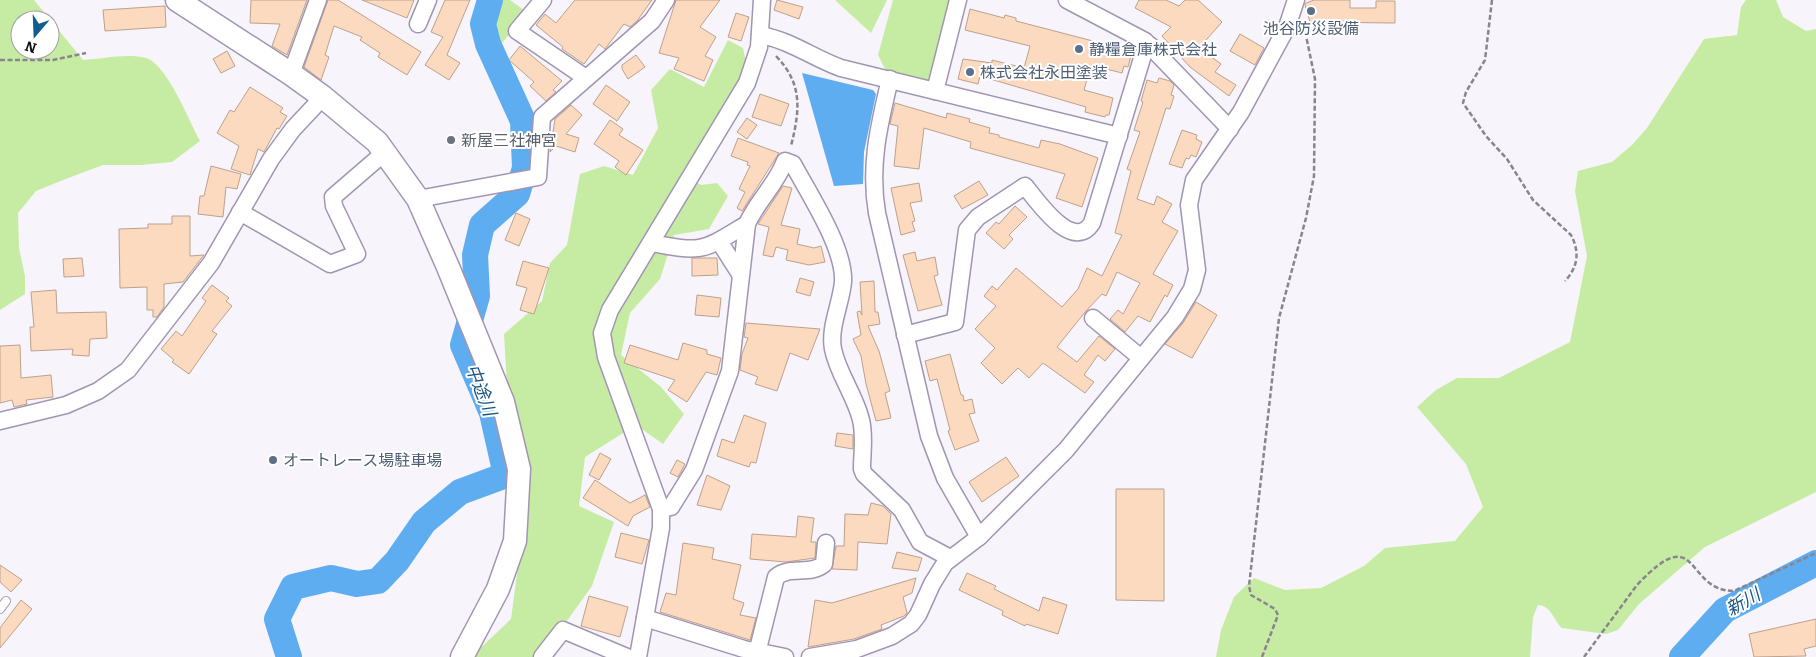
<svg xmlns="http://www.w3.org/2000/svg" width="1816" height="657" viewBox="0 0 1816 657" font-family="Bitter,'Noto Sans JP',serif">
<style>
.green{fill:#c6eca3;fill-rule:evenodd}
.water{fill:#5eadf1}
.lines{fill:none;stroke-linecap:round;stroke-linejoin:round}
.river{stroke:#5eadf1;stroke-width:26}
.building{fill:#fbdac0;stroke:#bda18c}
.lane-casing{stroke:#a195b2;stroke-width:10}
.street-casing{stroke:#a195b2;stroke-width:19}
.secondary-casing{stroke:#a195b2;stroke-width:25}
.path{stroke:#89858e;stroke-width:2.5;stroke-dasharray:5 2.5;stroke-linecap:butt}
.lane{stroke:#fff;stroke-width:8}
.street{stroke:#fff;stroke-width:16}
.secondary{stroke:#fff;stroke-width:22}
.service-dot{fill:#5c6f8a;stroke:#fff;stroke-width:2}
.worship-dot{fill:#6b7280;stroke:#fff;stroke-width:2}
.labels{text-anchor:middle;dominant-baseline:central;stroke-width:4;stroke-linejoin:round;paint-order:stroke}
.service-label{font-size:16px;fill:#4e5e75;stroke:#fff;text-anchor:start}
.worship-label{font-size:16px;fill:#5b616d;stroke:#fff;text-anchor:start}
.water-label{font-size:18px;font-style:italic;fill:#1c5481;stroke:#fff}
</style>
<rect width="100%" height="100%" fill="#f7f4fb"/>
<g class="green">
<path d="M0,0H34L83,60C103,59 127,53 146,58C167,64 189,121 200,141L172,162L141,165H103L63,180L36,191L18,213L19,248L25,276V294L0,310ZM20,20H50V50H20Z"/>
<polygon points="495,0 510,0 528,13 501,44 494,40"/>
<polygon points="835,0 887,0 871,33"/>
<polygon points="893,0 952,0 932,78 925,82 887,73 878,55"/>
<path d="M1746,0H1776L1783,17L1806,31L1816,29V492L1705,547L1639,604L1618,630L1606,634L1562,628C1553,620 1552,606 1538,605L1533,617L1530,657H1216L1221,630L1234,597L1254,578L1285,590L1321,588L1364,566L1385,548L1455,541L1483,507L1466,464L1417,407L1436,390L1457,378H1499L1570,342L1587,256L1575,191L1578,171L1612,162L1632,145L1647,128L1704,39L1737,35L1741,7Z"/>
<polygon points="728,40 743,48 747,67 687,176 701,185 717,183 728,196 709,229 674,235 660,279 630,313 621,355 661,387 684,414 663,444 636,425 585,457 579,506 614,522 592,586 559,632 535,657 471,657 511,619 526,507 507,385 504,334 542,301 550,263 567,245 580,174 604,166 633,175 658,128 651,90 670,69 704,87"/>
</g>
<polygon class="water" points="802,73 873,90 876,94 864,152 863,184 834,186"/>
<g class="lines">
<g class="river">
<polyline points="289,657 277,619 293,587 331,578 357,584 378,581 397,561 424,522 460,492 506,475 492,413 463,345 477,296 475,255 482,225 517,194 525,168 523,121 488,44 483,24 490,0"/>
<polyline points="1682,657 1725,610 1816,563"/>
</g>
</g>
<g class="building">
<polygon points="251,0 307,0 287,55 272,46 280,24 250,23"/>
<polygon points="328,0 338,0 421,52 407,75 378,57 380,53 360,40 362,37 334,26 325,55 329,57 321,80 304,67"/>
<polygon points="362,0 414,0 407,18"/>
<polygon points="445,0 470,0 447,55 460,63 449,80 425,65 443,37 431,32"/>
<polygon points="575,0 652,0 637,21 630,27 624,24 605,49 599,44 584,64 562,49 563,47 536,25 545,14 556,23"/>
<polygon points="676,0 720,0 700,27 716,37 705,56 713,60 704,81 674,69 679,58 659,53"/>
<polygon points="777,0 803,7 799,19 774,10"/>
<polygon points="1139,0 1166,0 1179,6 1185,0 1198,0 1222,22 1199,48 1221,64 1215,72 1236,85 1229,96 1190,67 1162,36 1171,27 1135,8"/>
<polygon points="1314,0 1350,0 1350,8 1376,8 1376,1 1395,1 1395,23 1310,22 1305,5 1306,3"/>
<polygon points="165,6 166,27 105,31 103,10"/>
<polygon points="970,9 1004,18 1005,15 1016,18 1016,21 1093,41 1092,45 1131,56 1128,67 1124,66 1122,73 1091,65 1084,90 1113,98 1109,115 1106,115 1105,117 1085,112 1086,107 980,76 978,84 958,79 963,59 992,63 992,60 1024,68 1030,46 965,30"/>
<polygon points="736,13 749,17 741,41 728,37"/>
<polygon points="1240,34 1264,48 1255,65 1230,51"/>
<polygon points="520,46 562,81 553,90 556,92 546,101 530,86 534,82 509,60"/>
<polygon points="227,51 235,66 221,73 213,59"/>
<polygon points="636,55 645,67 628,79 622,69 622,65"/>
<polygon points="1159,78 1170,81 1174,85 1171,95 1174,96 1170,109 1166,108 1137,199 1154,205 1157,196 1172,204 1162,222 1178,231 1153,274 1173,285 1167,297 1165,295 1150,322 1138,316 1125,332 1110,319 1118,310 1123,314 1140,283 1117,272 1106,296 1102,294 1086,311 1057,347 1077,362 1099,336 1115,349 1105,361 1098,355 1084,375 1094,382 1085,393 1043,363 1029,378 1018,368 1002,384 981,363 995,348 975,329 996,306 984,296 992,286 997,290 1016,268 1062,307 1078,289 1087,268 1102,276 1122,235 1115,233 1131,171 1127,169 1140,132 1134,130 1143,102 1141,101 1147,80 1157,83"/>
<polygon points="606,85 630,102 617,121 593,104"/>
<polygon points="250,87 283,108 280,112 287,116 279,129 277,128 264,152 258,149 250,175 231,169 239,146 217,133 230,110 234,112"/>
<polygon points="760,94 789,104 781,126 752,117"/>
<polygon points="895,103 946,118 947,113 970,119 969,122 990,128 989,133 999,135 999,137 1039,148 1041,140 1060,144 1098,158 1082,207 1056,198 1065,174 970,148 971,142 924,128 919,169 894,166 898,126 890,124"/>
<polygon points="571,105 582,115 566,134 579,138 575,152 556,146 550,152 555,119"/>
<polygon points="747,118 757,125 747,139 737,132"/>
<polygon points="610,120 623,129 619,135 643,150 626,175 615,167 619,161 594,144"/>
<polygon points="1182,130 1197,135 1196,139 1202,142 1196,157 1191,155 1189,159 1186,158 1182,168 1169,164"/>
<polygon points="738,138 779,153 742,211 737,208 745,192 739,189 750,166 747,165 748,162 731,156"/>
<polygon points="211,166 241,174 237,189 226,187 223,217 198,214 200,196 204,196"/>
<polygon points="979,181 988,195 962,209 954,196"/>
<polygon points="919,183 922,201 910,203 915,221 912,222 915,231 901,235 891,188"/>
<polygon points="783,186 792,188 781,225 800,229 797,244 814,248 821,246 825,262 809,265 786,260 788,250 776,247 773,257 763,255 769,227 758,224"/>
<polygon points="1015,206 1027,217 1009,235 1013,239 1004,249 986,233 996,222 999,224"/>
<polygon points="516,213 530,219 519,246 505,240"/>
<polygon points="172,216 190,216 190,256 204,255 183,282 164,284 164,307 157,317 153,317 153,310 147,310 147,287 120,288 119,229 148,228 148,224 172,224"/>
<polygon points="915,252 917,261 935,257 938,275 934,276 942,305 918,311 903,255"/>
<polygon points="82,258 84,276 64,277 63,259"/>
<polygon points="692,258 717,258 718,275 692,276"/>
<polygon points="523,261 549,268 534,314 520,310 527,288 516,285"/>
<polygon points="800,278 814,282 810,296 796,292"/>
<polygon points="874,281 875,312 878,312 880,324 868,326 879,351 890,391 885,393 891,418 876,421 866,384 861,356 853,339 861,335 857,312 860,311 862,315 860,282"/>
<polygon points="212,285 229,298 226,301 232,306 212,331 217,334 189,374 172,362 174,360 161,349 176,331 182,336 206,301 202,298"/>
<polygon points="56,290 57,313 106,312 107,338 90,339 89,356 72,355 73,349 31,351 30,327 34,327 31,292"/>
<polygon points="697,295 721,298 719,317 695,315"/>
<polygon points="1196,302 1217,315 1192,358 1165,344 1183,323"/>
<polygon points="746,323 820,329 808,360 790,353 777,391 755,384 758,377 740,370 742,354 748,338 744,337"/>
<polygon points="683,343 707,350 707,354 721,358 717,375 706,372 687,402 668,390 675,380 624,363 630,345 678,360"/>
<polygon points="20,345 21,378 51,375 53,397 26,400 27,404 14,407 12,400 0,403 0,346"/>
<polygon points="950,354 961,395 963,395 964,401 972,399 975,413 969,414 979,441 955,450 948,431 950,430 937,379 930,381 925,361"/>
<polygon points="744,415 766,423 756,463 751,462 749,467 717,456 722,439 734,443"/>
<polygon points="837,433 853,435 853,449 835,446"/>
<polygon points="600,453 611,459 599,480 589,475"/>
<polygon points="1006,457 1019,476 982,502 969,482"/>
<polygon points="677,460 685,464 678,477 670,473"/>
<polygon points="707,475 730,486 721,510 697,505"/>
<polygon points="595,480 630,503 645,495 650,507 633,516 628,526 583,498"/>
<polygon points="1116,489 1164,489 1164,601 1116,600"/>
<polygon points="871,503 883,506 891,514 887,544 858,542 857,570 832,569 836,546 844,546 845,514 868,515"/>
<polygon points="798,516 814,518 811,542 816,542 815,558 786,562 750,559 752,534 796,537"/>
<polygon points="621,533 649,540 642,564 615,557"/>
<polygon points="683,543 714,548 712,559 741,565 733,599 744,603 740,615 756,618 750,640 660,612 666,593 676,595"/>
<polygon points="897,552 922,558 918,571 892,568"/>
<polygon points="0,565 22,580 11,592 0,582"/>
<polygon points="967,573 996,586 994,589 1039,611 1043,597 1067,605 1058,634 1026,624 1025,626 1002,615 1003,611 959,590"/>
<polygon points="916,578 912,593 903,597 907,613 904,616 881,625 882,629 854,639 808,647 815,600 832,603"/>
<polygon points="589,596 628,607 620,637 581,626"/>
<polygon points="21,600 32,609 0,648 0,628"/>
<polygon points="1816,619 1816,646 1804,649 1806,656 1754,657 1749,634"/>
</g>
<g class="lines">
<defs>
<polyline id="lane" points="0,609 6,601"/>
<g id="street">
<polyline points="543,0 517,31 586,78"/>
<polyline points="1067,0 1145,41 1230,129"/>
<polyline points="418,24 428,0"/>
<path d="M760,35C790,40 813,58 841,68L1119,136"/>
<polyline points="291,74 318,0"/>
<path d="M890,79C879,125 869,166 877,213L929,436L945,478L979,537"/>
<polyline points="935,91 958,0"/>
<polyline points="418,199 538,177 542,117 652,21 666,0"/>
<polyline points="240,212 330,264 357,254 334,206 333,197 384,153"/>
<polyline points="719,241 740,274"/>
<path d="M651,243C704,253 702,251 747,224"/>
<polyline points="1093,318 1141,358"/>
<path d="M905,335L955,322L967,230L978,217L1025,186C1038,202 1073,253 1092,223L1143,55L1151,46"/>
<polyline points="0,421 66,405 98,391 128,370 211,263 271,159 293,129 323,97"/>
<path d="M661,509L671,507L694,470L730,371L747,224C757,201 776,185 785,161L793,164C809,194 845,248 843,282C841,304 829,327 833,349C838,374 855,395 861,420C865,436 862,452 862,469L864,474L902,510L920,542L950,558"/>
<polyline points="645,618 744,649 785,657"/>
<polyline points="542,657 563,630 627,657"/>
<polyline points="638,657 661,528 661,509 606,357 602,333 610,310 747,83 759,47 762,0"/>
<path d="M756,657L776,577C790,565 810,576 824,564L826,543"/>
<polyline points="810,657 857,649 892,636 911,624 918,615 932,584 945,563 979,537 1066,450 1175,317 1192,289 1197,270 1189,205 1194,180 1241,112 1287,27 1296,0"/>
</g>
<polyline id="secondary" points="177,0 291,74 323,97 377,142 418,199 448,267 503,402 519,469 515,541 498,589 462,657"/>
</defs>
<use href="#lane" class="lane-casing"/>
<use href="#street" class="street-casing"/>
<use href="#secondary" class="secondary-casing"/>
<g class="path">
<path d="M1492,0L1485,60L1466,92L1463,103L1486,136L1507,159L1533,200L1571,235C1580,252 1578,267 1565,281"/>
<path d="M776,56C803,84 800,110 791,146"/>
<polyline points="0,60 53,60 86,53"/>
<polyline points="1262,657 1278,615 1275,609 1251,595 1249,586 1279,318 1306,218 1314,176 1315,79 1304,26"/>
<path d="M1584,657L1637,585C1700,518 1684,591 1734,591L1816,553"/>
</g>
<use href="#lane" class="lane"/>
<use href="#street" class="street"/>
<use href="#secondary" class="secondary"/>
</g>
<g class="service-dot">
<circle cx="1311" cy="11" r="5"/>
<circle cx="1079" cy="49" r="5"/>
<circle cx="970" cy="72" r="5"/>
<circle cx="273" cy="460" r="5"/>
</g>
<circle class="worship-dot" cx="451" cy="140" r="5"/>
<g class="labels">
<g class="service-label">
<text x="1311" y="28" text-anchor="middle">池谷防災設備</text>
<text x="1089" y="49">静糧倉庫株式会社</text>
<text x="980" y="72">株式会社永田塗装</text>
<text x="283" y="460">オートレース場駐車場</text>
</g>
<g class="worship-label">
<text x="461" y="140">新屋三社神宮</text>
</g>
<g class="water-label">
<text transform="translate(481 390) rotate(69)">中途川</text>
<text transform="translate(1743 602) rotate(-30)">新川</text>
</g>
</g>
<g transform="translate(35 35) rotate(199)"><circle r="24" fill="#ffffff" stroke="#9f9da1"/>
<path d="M0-4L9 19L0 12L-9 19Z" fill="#115d90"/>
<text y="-8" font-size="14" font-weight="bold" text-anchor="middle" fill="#100b15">N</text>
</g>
</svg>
